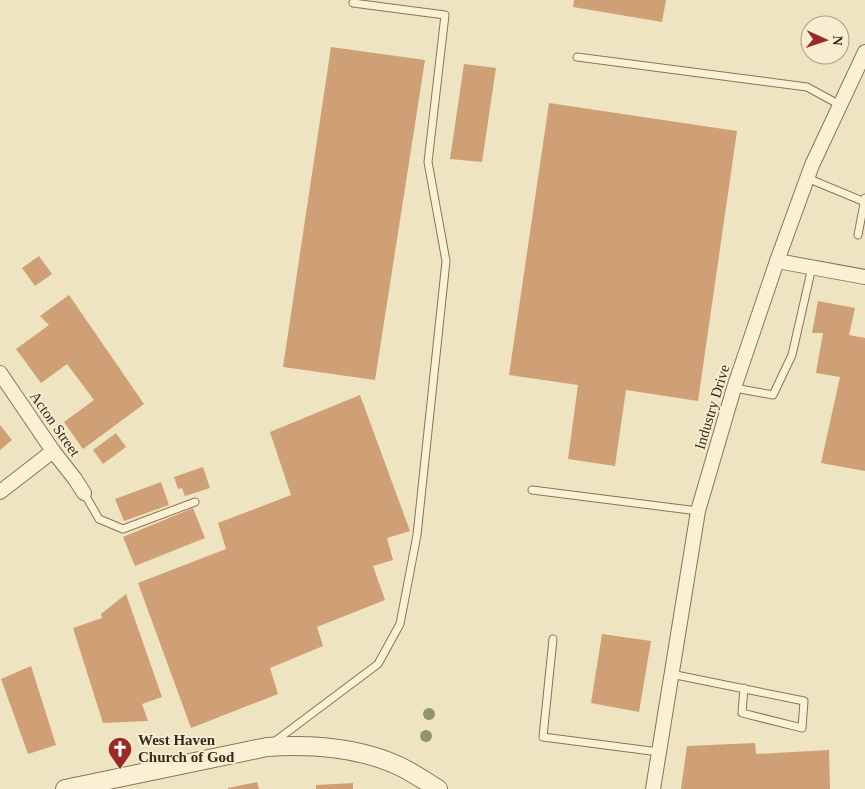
<svg xmlns="http://www.w3.org/2000/svg" width="865" height="789" viewBox="0 0 865 789" font-family="'Times New Roman',serif">
<style>
.building{fill:#cf9f75}
.lines{fill:none;stroke-linecap:round;stroke-linejoin:round}
.service-casing{stroke:#897458;stroke-width:9}
.minor-casing{stroke:#897458;stroke-width:16}
.tertiary-casing{stroke:#897458;stroke-width:20}
.service{stroke:#faf0d4;stroke-width:7}
.minor{stroke:#faf0d4;stroke-width:14}
.tertiary{stroke:#faf0d4;stroke-width:18}
.tree{fill:#92956a}
.labels{text-anchor:middle;dominant-baseline:central;stroke-width:4;stroke-linejoin:round;paint-order:stroke}
.street-label{font-size:15px;fill:#382b1d;stroke:#f7edd0}
.poi-label{font-size:15px;font-weight:bold;fill:#382b1d;stroke:#f7edd0;text-anchor:start}
</style>
<rect width="100%" height="100%" fill="#efe4c1"/>
<g class="building">
<polygon points="574,0 666,0 662,22 573,7"/>
<polygon points="331,47 425,60 375,380 283,367"/>
<polygon points="464,64 496,68 482,162 450,159"/>
<polygon points="549,103 737,131 698,401 626,390 615,466 568,459 578,385 509,375"/>
<polygon points="39,256 52,274 35,286 22,268"/>
<polygon points="69,295 144,404 83,449 64,422 94,400 67,364 41,383 16,349 49,325 40,316"/>
<polygon points="818,301 855,308 849,335 865,338 865,471 821,463 840,377 816,373 823,333 812,333"/>
<polygon points="360,395 410,531 387,538 393,560 373,566 385,600 317,627 323,646 270,668 278,694 191,728 138,583 226,549 218,523 291,495 270,432"/>
<polygon points="0,425 12,440 0,450"/>
<polygon points="116,433 126,447 103,464 93,450"/>
<polygon points="203,467 210,488 185,496 182,488 178,489 174,477"/>
<polygon points="161,482 169,505 124,521 115,499"/>
<polygon points="193,508 205,538 135,566 123,537"/>
<polygon points="126,594 162,697 142,704 148,721 103,723 73,628 102,618 101,614"/>
<polygon points="602,634 651,641 639,712 591,703"/>
<polygon points="31,666 56,745 28,754 1,679"/>
<polygon points="755,743 756,754 829,750 830,789 681,789 687,746"/>
<polygon points="257,782 259,789 228,789 228,788"/>
<polygon points="353,783 353,789 316,789 316,785"/>
</g>
<g class="lines">
<defs>
<g id="service">
<polyline points="577,57 807,87 840,105"/>
<polyline points="807,178 865,202"/>
<polyline points="858,235 865,198"/>
<polyline points="734,388 773,395 792,355 812,267"/>
<polyline points="532,490 698,511"/>
<polyline points="84,493 99,519 123,529 195,502"/>
<polyline points="553,639 543,737 659,752"/>
<polyline points="671,674 804,701 802,728 742,713 744,688"/>
<polyline points="274,742 378,664 400,624 417,535 446,261 428,162 445,15 353,3"/>
</g>
<g id="minor">
<polyline points="777,261 865,277"/>
<polyline points="0,373 53,451 75,479 84,493"/>
<polyline points="0,492 53,451"/>
<polyline points="653,789 698,511 734,388 777,261 812,165 865,52"/>
</g>
<path id="tertiary" d="M65,789L267,747C311,744 358,747 399,766C412,772 425,781 438,789"/>
</defs>
<use href="#service" class="service-casing"/>
<use href="#minor" class="minor-casing"/>
<use href="#tertiary" class="tertiary-casing"/>
<use href="#service" class="service"/>
<use href="#minor" class="minor"/>
<use href="#tertiary" class="tertiary"/>
</g>
<g class="tree">
<circle cx="429" cy="714" r="6"/>
<circle cx="426" cy="736" r="6"/>
</g>
<defs>
<symbol id="church-pin" viewBox="-11 -11 22 30"><path d="M0 17L-7.5 6A9.5 9.5 0 1 1 7.5 6Z" fill="#9a2a26" stroke="#f7edd0"/><path d="M-1.2-6h2.4v3.5h3.3v2.4h-3.3V6h-2.4V-.1h-3.3v-2.4h3.3Z" fill="#fff"/></symbol>
</defs>
<g fill-rule="evenodd">
<use href="#church-pin" x="106" y="735" width="28" height="38"/>
</g>
<g class="labels">
<g class="street-label">
<text transform="translate(712 407) rotate(-73)">Industry Drive</text>
<text transform="translate(55 424) rotate(55)">Acton Street</text>
</g>
<g class="poi-label">
<text x="138" y="740">West Haven<tspan x="138" dy="17">Church of God</tspan></text>
</g>
</g>
<g transform="translate(825 40) rotate(93)"><circle r="24" fill="#f7edd0" stroke="#ab9f88"/>
<path d="M0-4L9 19L0 12L-9 19Z" fill="#9a2a26"/>
<text y="-8" font-size="14" font-weight="bold" text-anchor="middle" fill="#382b1d">N</text>
</g>
</svg>
